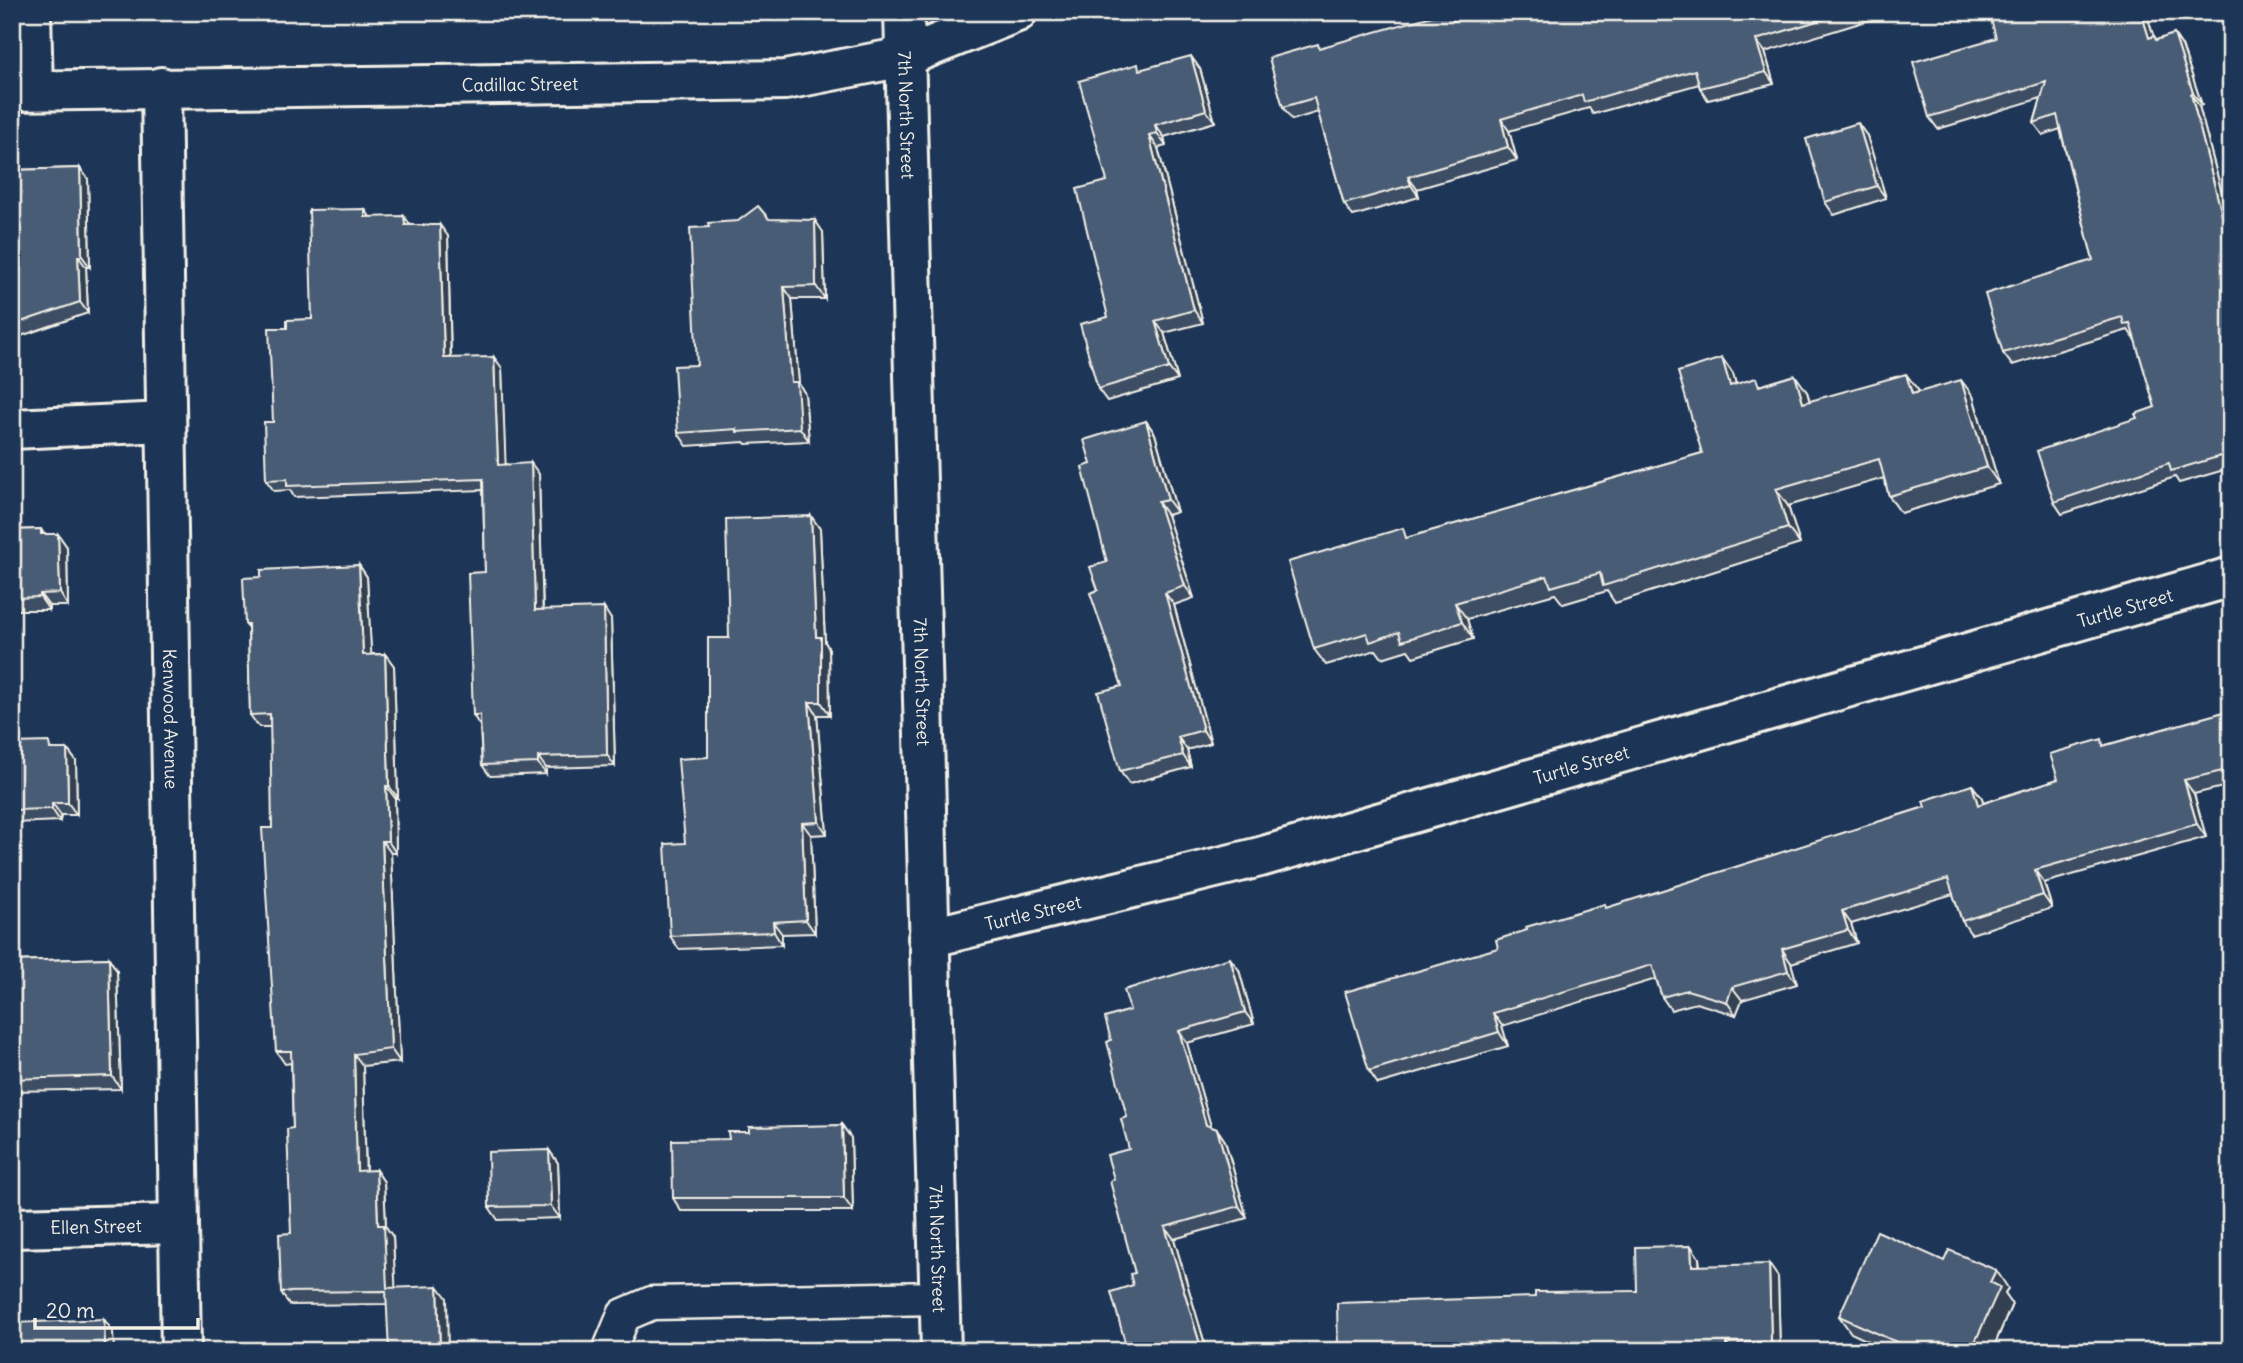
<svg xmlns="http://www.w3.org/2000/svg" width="2243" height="1363" viewBox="0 0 2243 1363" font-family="Delius,sans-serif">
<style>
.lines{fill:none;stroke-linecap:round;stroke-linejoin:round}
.lane-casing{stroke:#f4f1e8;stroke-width:37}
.street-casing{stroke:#f4f1e8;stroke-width:44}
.secondary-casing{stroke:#f4f1e8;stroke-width:44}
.lane{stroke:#1d3557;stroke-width:32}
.street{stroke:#1d3557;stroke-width:38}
.secondary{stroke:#1d3557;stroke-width:38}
.wall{fill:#3e4e64;stroke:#f4f1e8;stroke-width:2}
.shaded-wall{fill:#324051;stroke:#f4f1e8;stroke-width:2}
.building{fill:#485b74;stroke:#f4f1e8;stroke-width:2}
.labels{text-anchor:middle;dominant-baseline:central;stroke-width:5;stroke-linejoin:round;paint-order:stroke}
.street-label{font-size:18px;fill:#f4f1e8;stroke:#1d3557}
</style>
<rect width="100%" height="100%" fill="#1d3557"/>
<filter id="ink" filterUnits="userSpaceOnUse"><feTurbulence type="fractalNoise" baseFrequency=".0143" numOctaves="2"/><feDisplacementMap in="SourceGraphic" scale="14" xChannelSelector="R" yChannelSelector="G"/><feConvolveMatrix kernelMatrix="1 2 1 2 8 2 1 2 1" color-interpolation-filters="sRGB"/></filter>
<g filter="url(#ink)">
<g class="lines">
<defs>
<polyline id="lane" points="609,1351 624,1315 652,1303 940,1298"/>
<g id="street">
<polyline points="31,12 33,90"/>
<path id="s1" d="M161,87L181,1351"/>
<path id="s2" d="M12,91L785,80L904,57L1017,12"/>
<polyline points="12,429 166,422"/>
<path id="s3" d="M928,938L1260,857L2231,577"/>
<path id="s4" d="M12,1228L179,1224"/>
</g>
<g id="secondary">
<path id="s5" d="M904,12L941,1351"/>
</g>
</defs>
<use href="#lane" class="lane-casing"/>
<use href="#street" class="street-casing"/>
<use href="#secondary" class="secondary-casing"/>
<use href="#lane" class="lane"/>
<use href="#street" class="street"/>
<use href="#secondary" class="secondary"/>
</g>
<g class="wall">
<polygon points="1450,12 1456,20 1484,12 1871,12 1873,19 1765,52 1774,84 1708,100 1700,88 1699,84 1593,114 1589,108 1509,131 1517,160 1417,189 1419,197 1353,216 1344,204 1318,112 1292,120 1283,107 1321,48"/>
<polygon points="2174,34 2182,46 2202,105 2199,106 2231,228 2231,468 2179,483 2175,477 2062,514 2054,502 2137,418 2155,407 2134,336 2133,337 2128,330 2012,365 2003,353 2093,260 2060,129 2043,135 2034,123 2041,98 1938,129 1929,117 1996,38 2154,36 2157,40"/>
<polygon points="1200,69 1215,122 1164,137 1166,146 1158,148 1203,323 1164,333 1178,380 1107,401 1098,389 1108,317 1107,181 1142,70"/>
<polygon points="1867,136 1886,198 1834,215 1825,202"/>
<polygon points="80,168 88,179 90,267 86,267 88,313 12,339 12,170"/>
<polygon points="365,209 370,217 411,225 448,236 451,358 502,368 505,464 539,474 543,610 611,619 615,766 546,768 546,774 490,776 482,765 480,726 473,715 485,572 483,490 294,497 290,490 274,491 266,480 273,422 287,328 312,319"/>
<polygon points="709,227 823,232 825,299 792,299 799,384 805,394 809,441 746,444 744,442 687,446 678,433 697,365"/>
<polygon points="1722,358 1733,374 1736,384 1761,385 1807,392 1810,401 1918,390 1918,392 1973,396 1999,484 1901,513 1889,496 1884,478 1788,506 1800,544 1615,603 1607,591 1563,604 1555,594 1467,619 1473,639 1413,657 1408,650 1382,658 1376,650 1326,665 1314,649 1410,537 1702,453"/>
<polygon points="1146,421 1155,434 1177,512 1167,515 1194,598 1174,605 1211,743 1187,750 1191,767 1129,784 1120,771 1122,686 1098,590 1107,562 1091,464"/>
<polygon points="811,516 820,529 825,642 829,649 830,715 817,715 827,834 811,835 815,933 782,934 782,945 679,949 670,936 685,843 708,757 729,638"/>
<polygon points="41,529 44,534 58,534 67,547 68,606 49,606 49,610 12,610 12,530"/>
<polygon points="359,565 367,577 371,654 385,654 394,666 398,798 395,798 396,853 391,853 400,1062 363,1066 366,1171 376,1170 384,1182 386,1227 393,1237 395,1288 447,1298 387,1304 289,1305 281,1292 291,1233 293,1128 291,1063 285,1064 276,1051 271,727 259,727 250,715 248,628 245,624 261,577"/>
<polygon points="2231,710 2231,785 2194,794 2206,837 2044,883 2052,908 1971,934 1962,921 1953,894 1851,924 1857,943 1791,963 1797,984 1742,1000 1736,1015 1696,1003 1671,1010 1662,997 1656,979 1502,1026 1508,1046 1378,1084 1369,1071 1498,948 1607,908 1925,807 1972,785 1982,798 1983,803 2058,779 2106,745"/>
<polygon points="12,743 54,749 67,749 76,761 77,815 61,815 60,821 12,823"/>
<polygon points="109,958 117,971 121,1089 12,1091 12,961"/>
<polygon points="1239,970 1254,1024 1187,1043 1211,1127 1217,1129 1225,1141 1247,1218 1174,1239 1207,1351 1131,1351 1125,1342 1135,1273 1114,1179 1129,1149 1127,1117 1111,1040 1130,1010"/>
<polygon points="842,1125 851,1138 853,1211 681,1211 673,1198 729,1139 749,1132"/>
<polygon points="549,1150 558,1163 560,1218 498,1220 489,1207"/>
<polygon points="1691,1246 1699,1258 1700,1266 1778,1277 1780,1351 1338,1351 1535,1297 1637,1291"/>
<polygon points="1944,1261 2008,1288 2005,1294 2012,1304 1992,1351 1889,1351 1851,1333 1839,1316"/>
</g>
<g class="shaded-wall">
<polygon points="2141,12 2146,12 2158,50 2149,38"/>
<polygon points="2174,34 2182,46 2202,105 2193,93"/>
<polygon points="1756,40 1765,52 1774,84 1766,72"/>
<polygon points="1191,56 1200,69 1215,122 1206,110"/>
<polygon points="2191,94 2199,106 2231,228 2231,250"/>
<polygon points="1501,119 1509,131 1517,160 1508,147"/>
<polygon points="1858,123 1867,136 1886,198 1877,186"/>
<polygon points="1155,125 1164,137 1166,146 1157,133"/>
<polygon points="1149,135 1158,148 1203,323 1194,310"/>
<polygon points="80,168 88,179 90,267 82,256"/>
<polygon points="1408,177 1417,189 1419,197 1411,185"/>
<polygon points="404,216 412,227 405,225"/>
<polygon points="815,220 823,232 825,299 816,286"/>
<polygon points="440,225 448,236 451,369 444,358"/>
<polygon points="78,256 86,267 88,313 80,302"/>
<polygon points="784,287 792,299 799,384 805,394 809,441 800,428 791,382"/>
<polygon points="1155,321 1164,333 1178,380 1169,368"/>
<polygon points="494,357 502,368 506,475 498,465"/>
<polygon points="1722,358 1733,374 1741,403 1730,386"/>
<polygon points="1906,374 1918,390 1924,410 1912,394"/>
<polygon points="1795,375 1807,392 1815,420 1803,403"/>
<polygon points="1961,380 1973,396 1999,484 1987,467"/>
<polygon points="1146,421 1155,434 1177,512 1168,500"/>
<polygon points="531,463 539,474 543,621 535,610"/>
<polygon points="1776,489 1788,506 1800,544 1788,528"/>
<polygon points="1158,502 1167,515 1194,598 1185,586"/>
<polygon points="811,516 820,529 825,642 829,649 830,715 821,702 816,637"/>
<polygon points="58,534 67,547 68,606 60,593"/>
<polygon points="359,565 367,577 372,667 363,655"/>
<polygon points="1165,593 1174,605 1211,743 1203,730"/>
<polygon points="40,594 49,606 49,610 40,597"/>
<polygon points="1455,603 1467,619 1473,639 1462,622"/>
<polygon points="604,608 611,619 615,766 607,755"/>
<polygon points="385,654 394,666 398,798 389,786"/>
<polygon points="809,702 817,715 827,834 819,822"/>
<polygon points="1178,737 1187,750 1191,767 1183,755"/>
<polygon points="67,749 76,761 77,815 68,803"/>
<polygon points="538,757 546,768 546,774 538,763"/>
<polygon points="2184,780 2194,794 2206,837 2197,824"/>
<polygon points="1972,785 1982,798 1988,818 1978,805"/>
<polygon points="386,786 395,798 396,853 388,841"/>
<polygon points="52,803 61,815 60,821 52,809"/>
<polygon points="802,823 811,835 815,933 806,920"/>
<polygon points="382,841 391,853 400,1062 391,1049"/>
<polygon points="2035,870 2044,883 2052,908 2043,895"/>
<polygon points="1842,911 1851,924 1857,943 1848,930"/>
<polygon points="773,922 782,934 782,945 774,932"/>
<polygon points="1782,949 1791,963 1797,984 1788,971"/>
<polygon points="109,958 117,971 121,1089 112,1076"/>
<polygon points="1230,958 1239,970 1254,1024 1245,1012"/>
<polygon points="1732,987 1742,1000 1736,1015 1727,1002"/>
<polygon points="1493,1013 1502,1026 1508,1046 1499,1032"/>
<polygon points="1179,1031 1187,1043 1214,1137 1206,1125"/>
<polygon points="354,1054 363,1066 366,1183 357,1171"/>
<polygon points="842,1125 851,1138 853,1211 844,1198"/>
<polygon points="1217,1129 1225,1141 1247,1218 1239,1206"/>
<polygon points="549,1150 558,1163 560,1218 551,1206"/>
<polygon points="376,1170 384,1182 386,1227 393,1237 396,1300 387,1288 378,1225"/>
<polygon points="1165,1227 1174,1239 1207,1351 1202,1351"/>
<polygon points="1691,1246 1699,1258 1700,1279 1692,1266"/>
<polygon points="1769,1264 1778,1277 1780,1351 1778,1351 1771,1341"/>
<polygon points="1996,1270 2008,1288 2005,1294 2012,1304 1992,1351 1971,1351 1990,1282"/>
<polygon points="438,1286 447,1298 448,1351 440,1351"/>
<polygon points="104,1319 113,1332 114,1351 105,1351"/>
<polygon points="1726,1343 1732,1351 1726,1351"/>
</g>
<g class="building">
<polygon points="1446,12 1450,12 1453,21 1484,12 1846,12 1756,40 1766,72 1700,88 1695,70 1584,102 1582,95 1501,119 1508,147 1408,177 1411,185 1344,204 1314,98 1283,107 1269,58 1318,44 1319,48"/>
<polygon points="1989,12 2141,12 2149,38 2154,36 2156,40 2174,34 2193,93 2191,94 2231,250 2231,453 2171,471 2169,463 2054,502 2037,451 2137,418 2135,414 2155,407 2130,323 2124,324 2122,317 2003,353 1985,294 2093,260 2057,115 2034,123 2046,82 1929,117 1913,62 1996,38"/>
<polygon points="1191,56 1206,110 1155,125 1157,133 1149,135 1194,310 1155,321 1169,368 1098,389 1080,324 1108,317 1077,189 1107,181 1079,81 1138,64 1139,70"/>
<polygon points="1858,123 1877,186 1825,202 1806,139"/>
<polygon points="80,168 82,256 78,256 80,302 12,325 12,170"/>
<polygon points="758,206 769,219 815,220 816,286 784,287 791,382 797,382 800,428 737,432 737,429 678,433 674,366 697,365 690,228 709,227 708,223 738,221"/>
<polygon points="365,209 365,217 404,216 405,225 440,225 444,358 494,357 498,465 531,463 535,610 604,608 607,755 538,757 538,763 482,765 480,715 473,715 468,573 485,572 483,479 287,486 287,479 266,480 264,422 273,422 269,328 287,328 287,320 312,319 309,210"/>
<polygon points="1722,358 1730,386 1756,378 1759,386 1795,375 1803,403 1906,374 1912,394 1961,380 1987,467 1889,496 1879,459 1776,489 1788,528 1603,586 1600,573 1551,587 1547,576 1455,603 1462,622 1402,641 1399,632 1370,642 1367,633 1314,649 1288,562 1403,528 1406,538 1702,453 1678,372"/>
<polygon points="1146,421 1168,500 1158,502 1185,586 1165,593 1203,730 1178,737 1183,755 1120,771 1098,692 1122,686 1090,593 1098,590 1090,567 1107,562 1082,467 1091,464 1084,440"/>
<polygon points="811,516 816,637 821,637 821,702 809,702 819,822 802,823 806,920 773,922 774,932 670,936 665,844 685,843 678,759 708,757 708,638 729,638 726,519"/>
<polygon points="41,529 41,534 58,534 60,593 40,594 40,597 12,598 12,530"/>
<polygon points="359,565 363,655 385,654 389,786 386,786 388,841 382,841 391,1049 354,1054 357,1171 376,1170 378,1225 384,1225 387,1288 438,1286 440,1351 389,1351 386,1291 281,1292 279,1234 291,1233 287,1129 293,1128 291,1051 276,1051 262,828 272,828 270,714 250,715 248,624 245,624 243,578 261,577 261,570"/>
<polygon points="2231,710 2231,769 2184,780 2197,824 2035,870 2043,895 1962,921 1948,879 1842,911 1848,930 1782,949 1788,971 1732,987 1727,1002 1687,990 1662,997 1652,965 1493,1013 1499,1032 1369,1071 1345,992 1498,948 1496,940 1527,930 1526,927 1605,904 1606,908 1925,807 1923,801 1972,785 1978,805 2058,779 2050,754 2102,739 2103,746"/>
<polygon points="49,742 50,749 67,749 68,803 52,803 52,809 12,810 12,743"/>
<polygon points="109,958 112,1076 12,1079 12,961"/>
<polygon points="1230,958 1245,1012 1179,1031 1206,1125 1217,1129 1239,1206 1165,1227 1202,1351 1132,1351 1129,1341 1125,1342 1111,1292 1133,1285 1130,1274 1135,1273 1110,1181 1114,1179 1107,1155 1129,1149 1121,1119 1127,1117 1107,1042 1111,1040 1105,1018 1130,1010 1124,990"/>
<polygon points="842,1125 844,1198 673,1198 672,1140 729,1139 728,1132 749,1132 749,1127"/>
<polygon points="549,1150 551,1206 489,1207 488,1152"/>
<polygon points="1877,1231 1944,1261 1949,1250 1996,1270 1990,1282 2000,1287 1971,1351 1916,1351 1839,1316"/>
<polygon points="1691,1246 1692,1266 1769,1264 1771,1341 1726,1343 1726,1351 1338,1351 1337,1303 1535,1297 1535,1292 1637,1291 1636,1247"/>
<polygon points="104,1319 105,1351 12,1351 12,1323"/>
</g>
</g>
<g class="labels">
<g class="street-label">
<text stroke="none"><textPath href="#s2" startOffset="508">Cadillac Street</textPath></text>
<text stroke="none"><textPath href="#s5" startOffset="103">7th North Street</textPath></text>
<text stroke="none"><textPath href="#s3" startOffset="1242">Turtle Street</textPath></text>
<text stroke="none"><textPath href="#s5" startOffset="670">7th North Street</textPath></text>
<text stroke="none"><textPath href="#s1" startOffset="632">Kenwood Avenue</textPath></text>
<text stroke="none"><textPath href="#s3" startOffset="676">Turtle Street</textPath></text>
<text stroke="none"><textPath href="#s3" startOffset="108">Turtle Street</textPath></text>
<text stroke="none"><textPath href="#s4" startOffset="84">Ellen Street</textPath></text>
<text stroke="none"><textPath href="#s5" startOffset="1237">7th North Street</textPath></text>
</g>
</g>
<rect width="2243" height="1363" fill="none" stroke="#1d3557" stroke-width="42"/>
<rect x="21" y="21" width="2201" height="1321" fill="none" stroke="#f4f1e8" stroke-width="2.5" filter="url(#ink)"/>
<path d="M35 1318v10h163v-10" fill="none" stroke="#f4f1e8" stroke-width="3.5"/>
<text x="46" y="1318" font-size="21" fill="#f4f1e8" stroke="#1d3557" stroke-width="5" paint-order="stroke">20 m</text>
</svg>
